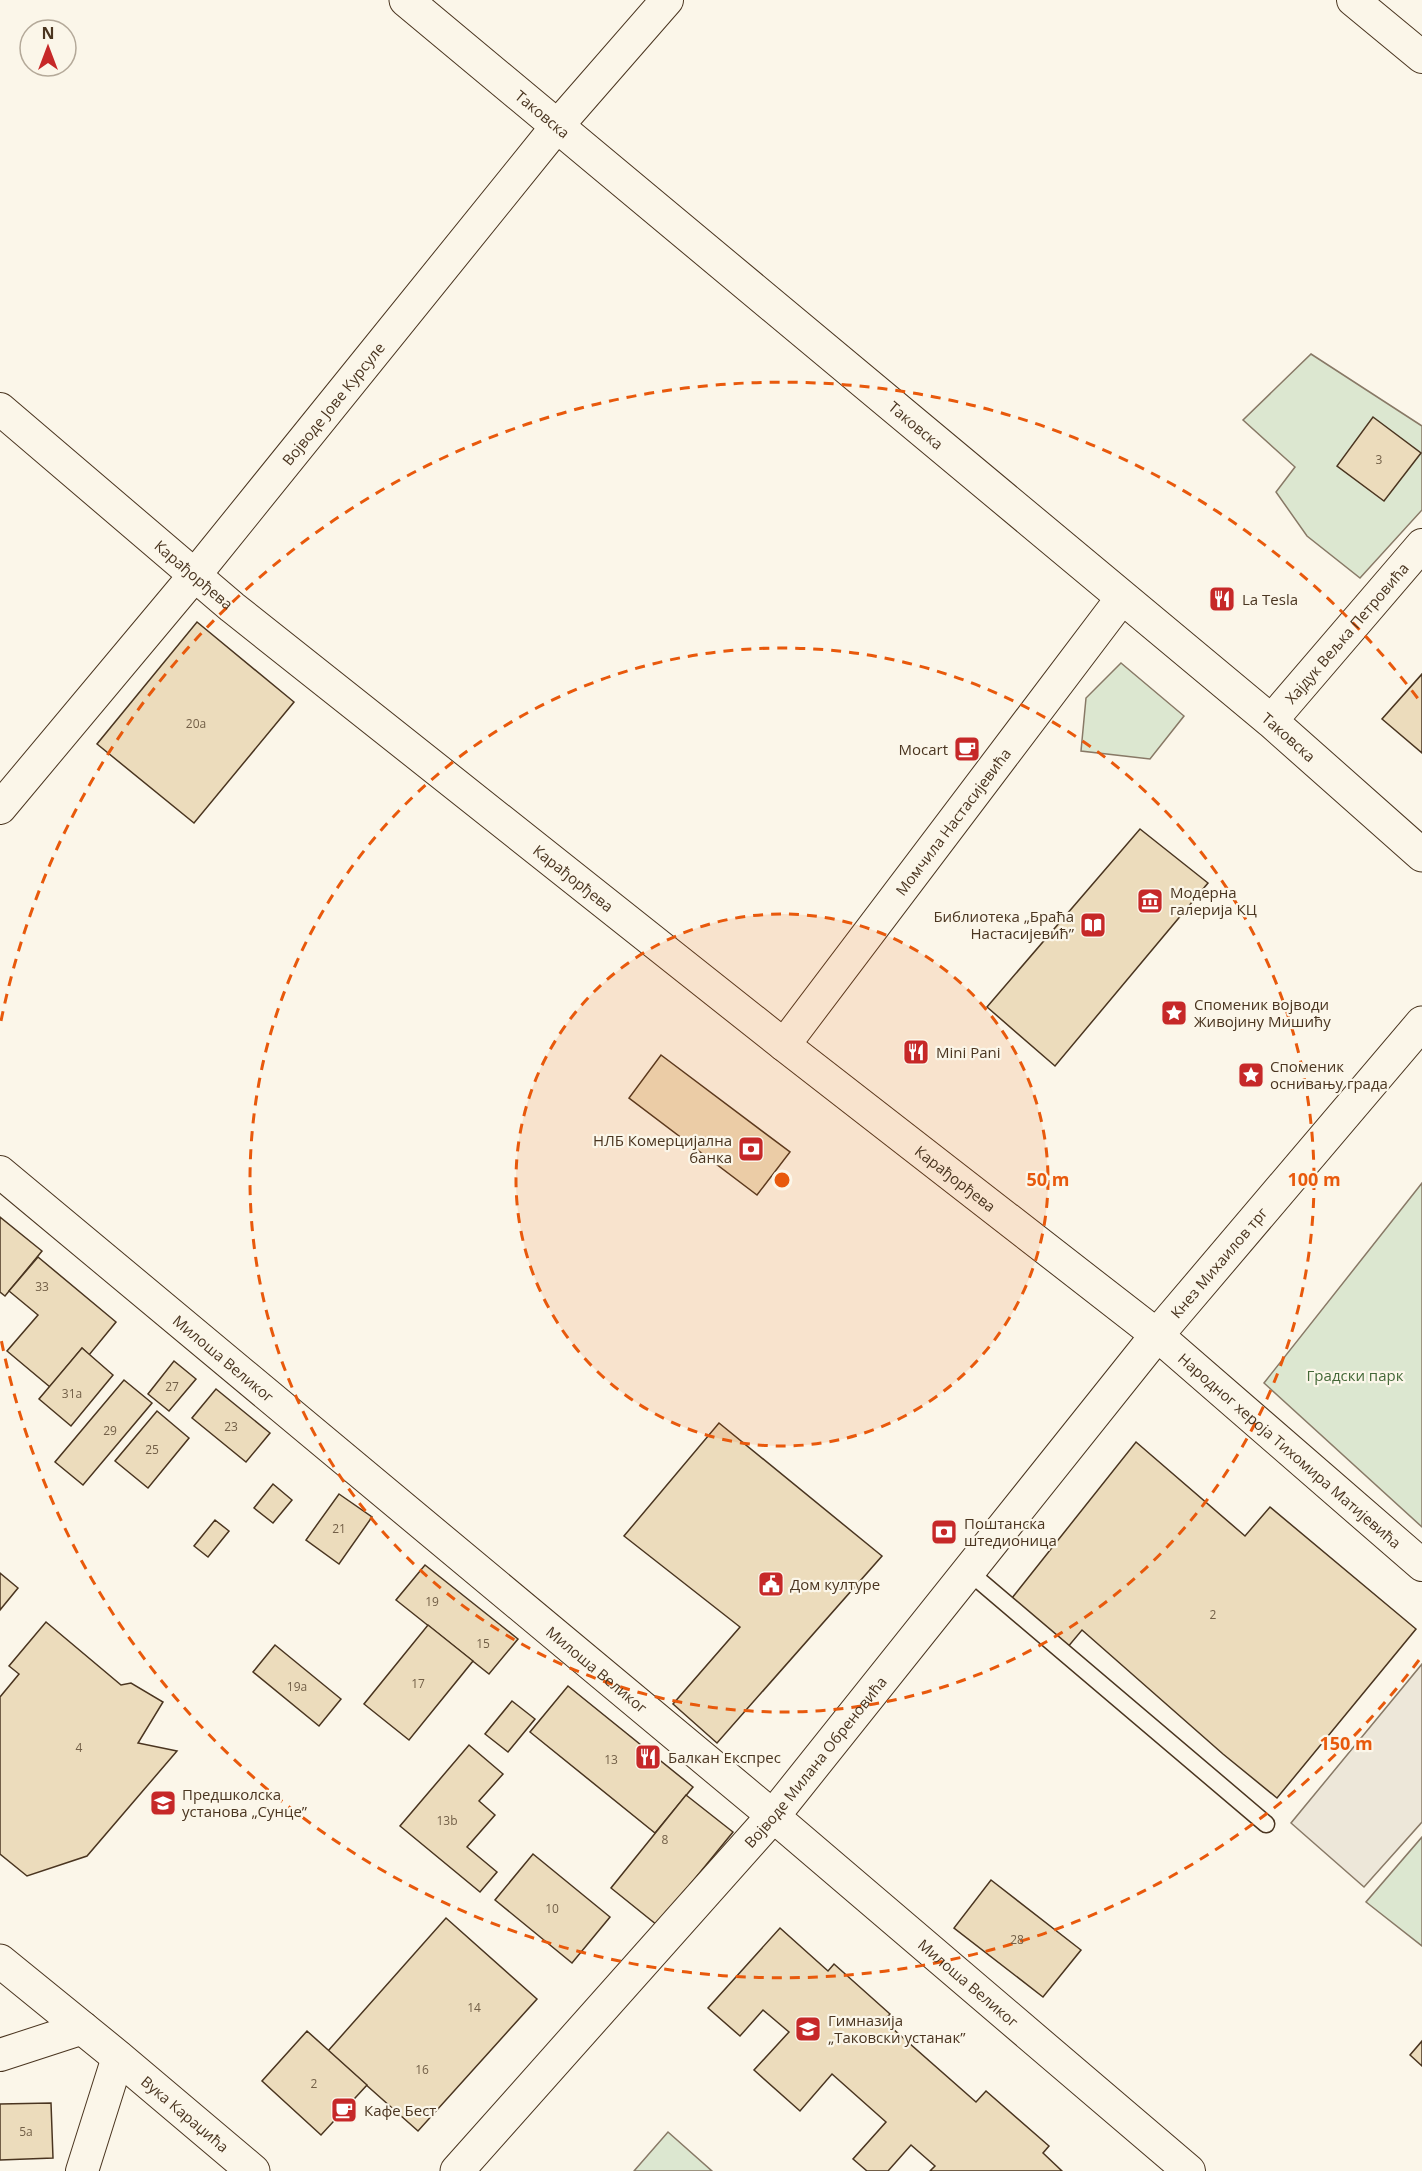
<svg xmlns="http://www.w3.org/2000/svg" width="1422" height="2171" viewBox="0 0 1422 2171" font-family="'Open Sans',sans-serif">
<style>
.green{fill:#dce7d0;stroke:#887966;stroke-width:1.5}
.parking{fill:#ede7d9;stroke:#887966;stroke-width:1.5}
.building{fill:#ecdcbc;stroke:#4a3520;stroke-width:1.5}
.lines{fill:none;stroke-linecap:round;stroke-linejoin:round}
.lane-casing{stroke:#4a3520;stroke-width:19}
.street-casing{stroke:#4a3520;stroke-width:34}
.secondary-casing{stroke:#4a3520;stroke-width:35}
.lane{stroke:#fbf6e9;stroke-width:16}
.street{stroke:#fbf6e9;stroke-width:32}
.secondary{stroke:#fbf6e9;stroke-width:33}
.ring{fill:none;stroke:#e8590c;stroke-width:3;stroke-dasharray:10 8}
.labels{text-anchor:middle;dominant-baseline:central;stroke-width:4.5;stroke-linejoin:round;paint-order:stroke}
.number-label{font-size:12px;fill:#725f47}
.street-label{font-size:15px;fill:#4a3520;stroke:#fbf6e9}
.poi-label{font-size:15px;fill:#4a3520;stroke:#fbf6e9;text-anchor:start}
.park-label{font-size:15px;fill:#436837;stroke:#fbf6e9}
.centre{fill:#e8590c;stroke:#fbf6e9;stroke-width:3}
.ring-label{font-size:18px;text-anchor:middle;font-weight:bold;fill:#e8590c;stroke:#fbf6e9;stroke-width:4.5;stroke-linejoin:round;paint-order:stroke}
</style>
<rect width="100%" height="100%" fill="#fbf6e9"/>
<g class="green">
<polygon points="1311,354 1422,426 1422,510 1360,578 1307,536 1276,492 1295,467 1243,420"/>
<polygon points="1121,663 1184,716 1150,759 1081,751 1086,698"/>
<polygon points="1422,1183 1422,1527 1264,1383"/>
<polygon points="1422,1837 1422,1946 1366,1902"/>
<polygon points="668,2132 712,2171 634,2171"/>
</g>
<polygon class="parking" points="1422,1664 1422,1822 1364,1887 1291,1823"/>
<g class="building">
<polygon points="1373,417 1421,453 1384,501 1337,466"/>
<polygon points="197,622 294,702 194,823 97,744"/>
<polygon points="1422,674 1422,753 1382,719"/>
<polygon points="1140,829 1208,883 1055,1066 987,1007"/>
<polygon points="661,1055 790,1152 757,1195 629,1098"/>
<polygon points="0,1217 42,1251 5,1296 0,1292"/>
<polygon points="38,1257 116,1322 89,1355 82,1348 50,1387 7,1351 38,1315 9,1291"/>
<polygon points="82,1348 113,1375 71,1426 39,1399"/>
<polygon points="174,1361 196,1379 169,1411 148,1394"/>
<polygon points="124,1380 152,1403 83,1485 55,1462"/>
<polygon points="216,1389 270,1433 246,1462 192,1418"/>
<polygon points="157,1411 189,1438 148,1488 115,1461"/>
<polygon points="719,1423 882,1556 717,1743 673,1704 740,1627 624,1536"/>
<polygon points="1136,1442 1245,1536 1270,1507 1416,1629 1277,1798 1223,1754 1082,1630 1067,1648 1012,1598"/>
<polygon points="273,1484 292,1500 273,1523 254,1508"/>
<polygon points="339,1494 372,1517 339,1564 306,1540"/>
<polygon points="215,1520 229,1531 208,1557 194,1546"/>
<polygon points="425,1565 518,1639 489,1674 396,1600"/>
<polygon points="0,1573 18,1588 0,1610"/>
<polygon points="46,1622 121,1685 131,1683 163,1702 138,1743 177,1751 87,1856 27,1876 0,1854 0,1697 19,1674 9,1666"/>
<polygon points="428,1625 473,1661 409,1740 364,1704"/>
<polygon points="275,1645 341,1699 319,1726 253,1672"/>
<polygon points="568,1686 693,1787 655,1833 530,1732"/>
<polygon points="512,1701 535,1719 508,1752 485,1734"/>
<polygon points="469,1745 503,1774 479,1801 495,1815 467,1847 497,1872 480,1892 400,1826"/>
<polygon points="686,1795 733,1832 657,1925 611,1888"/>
<polygon points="533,1854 610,1917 572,1963 495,1900"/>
<polygon points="991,1880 1081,1950 1043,1997 954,1928"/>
<polygon points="446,1918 537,1999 418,2131 328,2051"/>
<polygon points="780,1928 828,1971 834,1964 890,2014 884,2021 976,2102 986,2091 1049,2146 1043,2153 1062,2171 930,2171 935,2166 911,2145 888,2171 867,2171 853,2159 886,2122 832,2074 800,2111 754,2070 789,2032 763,2010 740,2036 708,2008"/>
<polygon points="307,2031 367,2085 321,2135 262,2081"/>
<polygon points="1422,2041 1422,2066 1410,2055"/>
<polygon points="51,2103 53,2158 0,2160 0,2104"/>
</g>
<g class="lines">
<defs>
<polyline id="lane" points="968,1571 1266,1824"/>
<g id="street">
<polyline points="1353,0 1422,57"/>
<path id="s1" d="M0,409L232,607L784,1045L1157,1335L1422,1565"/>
<path id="s2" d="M1271,721L1422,545"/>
<path id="s3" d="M0,808L194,576L558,125L667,0"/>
<path id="s4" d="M784,1045L1122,598"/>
<path id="s5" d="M0,1172L773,1816L1189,2171"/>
<polyline points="0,2055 83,2028"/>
<polyline points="82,2171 118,2057"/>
</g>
<g id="secondary">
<path id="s6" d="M406,0L1271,721L1422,855"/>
<path id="s7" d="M0,1961L118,2057L253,2171"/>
<path id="s8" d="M457,2171L773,1816L1157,1335L1422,1023"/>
</g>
</defs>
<use href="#lane" class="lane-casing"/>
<use href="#street" class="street-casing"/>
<use href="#secondary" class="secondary-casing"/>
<use href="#lane" class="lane"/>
<use href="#street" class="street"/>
<use href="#secondary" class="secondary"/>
</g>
<circle cx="782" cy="1180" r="266" fill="#e8590c" fill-opacity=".12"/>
<g class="ring">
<circle cx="782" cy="1180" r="266"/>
<circle cx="782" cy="1180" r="532"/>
<path d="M1419 1660A797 797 0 0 1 1 1339M1 1021A797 797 0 0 1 1419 700"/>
</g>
<defs>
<symbol id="restaurant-square" viewBox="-11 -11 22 22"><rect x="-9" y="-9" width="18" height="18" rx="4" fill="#c62828" stroke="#fbf6e9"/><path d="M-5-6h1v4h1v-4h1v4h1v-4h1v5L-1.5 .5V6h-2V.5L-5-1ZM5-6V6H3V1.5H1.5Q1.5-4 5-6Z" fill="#fff"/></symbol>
<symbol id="cafe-square" viewBox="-11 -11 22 22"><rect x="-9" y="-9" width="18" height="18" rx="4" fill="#c62828" stroke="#fbf6e9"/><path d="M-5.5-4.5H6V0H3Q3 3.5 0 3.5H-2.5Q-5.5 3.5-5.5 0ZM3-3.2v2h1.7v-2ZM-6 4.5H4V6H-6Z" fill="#fff"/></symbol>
<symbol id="museum-square" viewBox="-11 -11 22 22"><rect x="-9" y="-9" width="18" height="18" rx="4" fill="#c62828" stroke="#fbf6e9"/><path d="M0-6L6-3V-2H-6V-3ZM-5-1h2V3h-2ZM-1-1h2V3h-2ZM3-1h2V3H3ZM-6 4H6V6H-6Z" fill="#fff"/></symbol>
<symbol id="library-square" viewBox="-11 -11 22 22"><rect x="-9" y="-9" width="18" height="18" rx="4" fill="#c62828" stroke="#fbf6e9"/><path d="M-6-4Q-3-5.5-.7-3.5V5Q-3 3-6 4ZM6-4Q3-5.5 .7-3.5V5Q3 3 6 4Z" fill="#fff"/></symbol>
<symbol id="sight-square" viewBox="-11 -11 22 22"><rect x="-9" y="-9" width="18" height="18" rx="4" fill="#c62828" stroke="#fbf6e9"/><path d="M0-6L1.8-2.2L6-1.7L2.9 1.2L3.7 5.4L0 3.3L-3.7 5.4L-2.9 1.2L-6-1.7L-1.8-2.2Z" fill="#fff"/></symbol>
<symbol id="bank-square" viewBox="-11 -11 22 22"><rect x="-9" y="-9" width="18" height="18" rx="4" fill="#c62828" stroke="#fbf6e9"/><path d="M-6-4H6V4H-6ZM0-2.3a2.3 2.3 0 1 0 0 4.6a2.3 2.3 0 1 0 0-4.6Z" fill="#fff"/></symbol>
<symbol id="civic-square" viewBox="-11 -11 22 22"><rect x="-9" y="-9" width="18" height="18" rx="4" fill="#c62828" stroke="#fbf6e9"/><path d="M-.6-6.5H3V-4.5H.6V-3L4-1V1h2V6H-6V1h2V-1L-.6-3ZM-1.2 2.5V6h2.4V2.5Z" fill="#fff"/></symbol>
<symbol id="school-square" viewBox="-11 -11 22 22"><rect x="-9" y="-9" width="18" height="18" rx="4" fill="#c62828" stroke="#fbf6e9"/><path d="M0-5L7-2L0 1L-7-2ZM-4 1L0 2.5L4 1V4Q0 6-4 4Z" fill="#fff"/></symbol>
</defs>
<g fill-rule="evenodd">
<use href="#restaurant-square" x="1207" y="584" width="30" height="30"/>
<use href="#cafe-square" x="952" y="734" width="30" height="30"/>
<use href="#museum-square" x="1135" y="886" width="30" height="30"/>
<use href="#library-square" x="1078" y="910" width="30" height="30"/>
<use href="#sight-square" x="1159" y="998" width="30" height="30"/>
<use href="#restaurant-square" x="901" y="1037" width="30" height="30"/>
<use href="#sight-square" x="1236" y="1060" width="30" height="30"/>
<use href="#bank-square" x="736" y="1134" width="30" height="30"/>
<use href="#bank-square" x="929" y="1517" width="30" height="30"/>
<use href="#civic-square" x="756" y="1569" width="30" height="30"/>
<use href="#restaurant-square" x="633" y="1742" width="30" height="30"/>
<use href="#school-square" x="148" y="1788" width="30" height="30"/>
<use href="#school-square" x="793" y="2014" width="30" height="30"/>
<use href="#cafe-square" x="329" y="2095" width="30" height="30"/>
</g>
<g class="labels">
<g class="number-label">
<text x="1379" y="459">3</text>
<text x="196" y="723">20a</text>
<text x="42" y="1286">33</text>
<text x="172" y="1386">27</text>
<text x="72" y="1393">31a</text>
<text x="231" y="1426">23</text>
<text x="110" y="1430">29</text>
<text x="152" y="1449">25</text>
<text x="339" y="1528">21</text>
<text x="432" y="1601">19</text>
<text x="1213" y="1614">2</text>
<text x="483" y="1643">15</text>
<text x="418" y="1683">17</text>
<text x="297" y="1686">19a</text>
<text x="79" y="1747">4</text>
<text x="611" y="1759">13</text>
<text x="447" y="1820">13b</text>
<text x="665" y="1839">8</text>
<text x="552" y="1908">10</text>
<text x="1017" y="1939">28</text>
<text x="474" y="2007">14</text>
<text x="422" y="2069">16</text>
<text x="314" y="2083">2</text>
<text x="26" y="2131">5a</text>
</g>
<g class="street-label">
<text stroke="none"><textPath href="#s6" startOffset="178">Таковска</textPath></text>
<text stroke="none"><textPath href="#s3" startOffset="524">Војводе Јове Курсуле</textPath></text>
<text stroke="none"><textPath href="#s6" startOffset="664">Таковска</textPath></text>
<text stroke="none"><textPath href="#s1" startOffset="255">Карађорђева</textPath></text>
<text stroke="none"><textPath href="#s2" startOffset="116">Хајдук Вељка Петровића</textPath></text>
<text stroke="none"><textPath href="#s6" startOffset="1150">Таковска</textPath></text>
<text stroke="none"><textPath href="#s4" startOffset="280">Момчила Настасијевића</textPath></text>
<text stroke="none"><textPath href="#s1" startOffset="741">Карађорђева</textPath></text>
<text stroke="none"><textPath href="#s1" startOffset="1227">Карађорђева</textPath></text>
<text stroke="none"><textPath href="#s8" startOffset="1186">Кнез Михаилов трг</textPath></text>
<text stroke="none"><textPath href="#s5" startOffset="291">Милоша Великог</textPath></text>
<text stroke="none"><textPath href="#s1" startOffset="1658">Народног хероја Тихомира Матијевића</textPath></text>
<text stroke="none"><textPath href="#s5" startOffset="777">Милоша Великог</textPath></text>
<text stroke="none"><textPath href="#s8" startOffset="544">Војводе Милана Обреновића</textPath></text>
<text stroke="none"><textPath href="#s5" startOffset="1263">Милоша Великог</textPath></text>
<text stroke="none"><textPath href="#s7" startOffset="240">Вука Караџића</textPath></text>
</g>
<g class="poi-label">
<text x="1242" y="599">La Tesla</text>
<text x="948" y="749" text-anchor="end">Mocart</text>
<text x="1170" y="892">Модерна<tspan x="1170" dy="17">галерија КЦ</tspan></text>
<text x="1074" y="916" text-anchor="end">Библиотека „Браћа<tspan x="1074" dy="17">Настасијевић”</tspan></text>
<text x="1194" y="1004">Споменик војводи<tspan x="1194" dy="17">Живојину Мишићу</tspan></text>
<text x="936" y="1052">Mini Pani</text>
<text x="1270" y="1066">Споменик<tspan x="1270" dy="17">оснивању града</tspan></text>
<text x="732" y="1140" text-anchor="end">НЛБ Комерцијална<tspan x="732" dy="17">банка</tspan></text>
<text x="964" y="1523">Поштанска<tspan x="964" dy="17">штедионица</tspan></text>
<text x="790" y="1584">Дом културе</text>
<text x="668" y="1757">Балкан Експрес</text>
<text x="182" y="1794">Предшколска<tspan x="182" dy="17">установа „Сунце”</tspan></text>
<text x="828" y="2020">Гимназија<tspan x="828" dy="17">„Таковски устанак”</tspan></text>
<text x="364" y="2110">Кафе Бест</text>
</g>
<g class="park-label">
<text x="1355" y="1375">Градски парк</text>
</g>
</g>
<circle cx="782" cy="1180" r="9" class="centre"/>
<g class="ring-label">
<text x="1048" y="1186">50 m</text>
<text x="1314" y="1186">100 m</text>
<text x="1346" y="1750">150 m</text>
</g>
<g transform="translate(48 48)"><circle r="28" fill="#fbf6e9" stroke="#b4a999" stroke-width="1.5"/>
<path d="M0-4.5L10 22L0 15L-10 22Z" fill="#c62828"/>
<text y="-9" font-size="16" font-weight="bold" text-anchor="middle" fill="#4a3520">N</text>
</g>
</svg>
